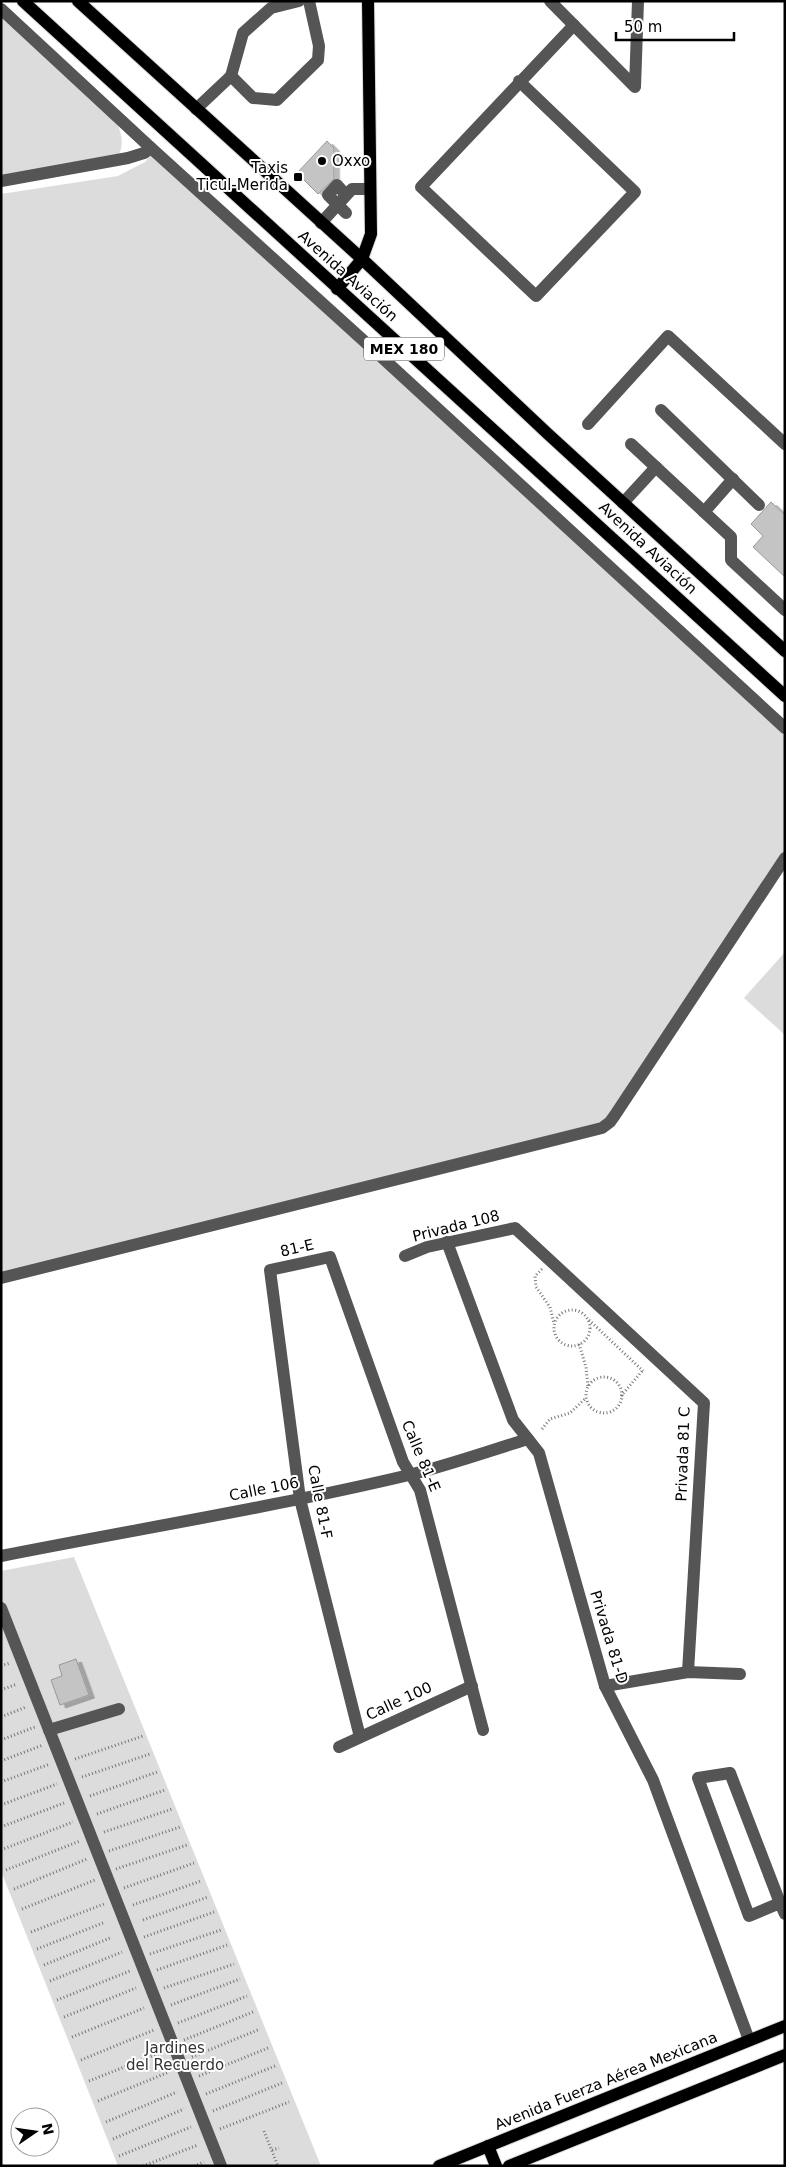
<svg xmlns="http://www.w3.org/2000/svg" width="786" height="2167" viewBox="0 0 786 2167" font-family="'DejaVu Sans',sans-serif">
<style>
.green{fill:#dcdcdc}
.building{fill:#c4c4c4;stroke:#999;filter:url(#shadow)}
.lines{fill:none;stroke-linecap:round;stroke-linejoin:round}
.major-casing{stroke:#dbdbdb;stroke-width:14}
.path{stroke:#777;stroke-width:3;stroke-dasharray:1 2.5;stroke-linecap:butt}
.minor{stroke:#555;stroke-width:12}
.major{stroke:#000;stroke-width:12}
.poi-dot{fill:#000;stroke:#fff;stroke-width:2}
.labels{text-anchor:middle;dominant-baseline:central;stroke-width:4;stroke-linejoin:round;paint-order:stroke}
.shield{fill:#fff;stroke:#4c4c4c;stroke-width:1}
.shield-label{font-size:14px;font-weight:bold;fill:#000}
.poi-label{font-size:15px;fill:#000;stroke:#fff;text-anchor:start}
.street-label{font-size:15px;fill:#000;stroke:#fff}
.park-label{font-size:15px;fill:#333;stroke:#fff}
</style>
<defs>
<filter id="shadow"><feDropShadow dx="5.5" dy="3" stdDeviation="0" flood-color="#0004"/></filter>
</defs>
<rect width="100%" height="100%" fill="#fff"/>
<g class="green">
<path d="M1,13L117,123C122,134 124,146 118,156L1,178Z"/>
<polygon points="150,156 161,159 778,727 785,737 785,853 608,1121 1,1275 1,194 118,176 145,162"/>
<polygon points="785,952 785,1035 744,998"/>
<polygon points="74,1557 321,2166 118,2166 1,1871 1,1571"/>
</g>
<g class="building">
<polygon points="327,141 334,148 334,179 318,194 297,173"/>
<polygon points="771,502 785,515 785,577 753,547 763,536 751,524"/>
<polygon points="76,1659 89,1695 60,1705 51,1680 62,1676 59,1665"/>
</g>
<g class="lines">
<defs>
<g id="major">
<polyline points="23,1 785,696"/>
<polyline points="78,1 362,259 548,434 785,651"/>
<polyline points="337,289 362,259 371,234 368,1"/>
<polyline points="488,2146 496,2166"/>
<polyline points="439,2166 785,2026"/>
<polyline points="509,2166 785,2055"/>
</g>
</defs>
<use href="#major" class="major-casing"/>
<g class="path">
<polyline points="542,1269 535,1276 536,1287 550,1307 554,1324"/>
<circle cx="572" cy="1328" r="18"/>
<polyline points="589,1320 643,1371"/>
<polyline points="579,1344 586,1367 588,1387"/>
<circle cx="604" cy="1395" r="18"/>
<polyline points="621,1396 643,1370"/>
<polyline points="542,1429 550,1419 570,1413 586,1398"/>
<polyline points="1,1666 10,1663"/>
<polyline points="1,1690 17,1684"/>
<polyline points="1,1717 26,1707"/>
<polyline points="1,1740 35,1727"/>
<polyline points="75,1759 143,1736"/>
<polyline points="1,1761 43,1745"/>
<polyline points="82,1777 150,1754"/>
<polyline points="1,1782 50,1764"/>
<polyline points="90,1796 157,1772"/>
<polyline points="1,1805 57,1784"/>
<polyline points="97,1814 165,1790"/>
<polyline points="1,1827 64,1803"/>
<polyline points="104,1832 172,1809"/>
<polyline points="1,1850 73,1822"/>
<polyline points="109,1851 180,1827"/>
<polyline points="116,1869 187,1845"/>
<polyline points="6,1870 80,1841"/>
<polyline points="124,1888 194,1863"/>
<polyline points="14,1889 87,1859"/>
<polyline points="133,1905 201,1881"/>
<polyline points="22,1909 95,1880"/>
<polyline points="143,1920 208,1897"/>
<polyline points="31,1932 104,1904"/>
<polyline points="144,1937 214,1912"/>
<polyline points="37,1949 103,1923"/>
<polyline points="150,1954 221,1930"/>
<polyline points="44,1965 110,1938"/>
<polyline points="157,1970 227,1945"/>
<polyline points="50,1981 122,1952"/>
<polyline points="164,1988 234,1964"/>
<polyline points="57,2000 130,1971"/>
<polyline points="171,2005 240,1979"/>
<polyline points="64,2017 136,1988"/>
<polyline points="178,2023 247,1996"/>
<polyline points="72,2037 144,2008"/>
<polyline points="184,2040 253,2012"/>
<polyline points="192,2057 260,2029"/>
<polyline points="81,2060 154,2030"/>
<polyline points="199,2076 268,2048"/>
<polyline points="89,2081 162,2052"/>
<polyline points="206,2094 275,2066"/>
<polyline points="98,2101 169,2072"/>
<polyline points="213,2111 282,2083"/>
<polyline points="106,2122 177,2092"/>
<polyline points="220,2129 289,2102"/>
<polyline points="264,2131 278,2166"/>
<polyline points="113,2139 184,2109"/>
<polyline points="272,2150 279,2148"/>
<polyline points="119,2156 191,2127"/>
<polyline points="143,2166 198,2145"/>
<polyline points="194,2166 204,2162"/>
</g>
<g class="minor">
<polyline points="550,1 635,87 638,1"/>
<polyline points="1,9 151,148 375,351 785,728"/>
<polyline points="231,76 253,98 277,100 318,60 319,46 309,1"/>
<polyline points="519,81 635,192 536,296 421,187 574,25"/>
<polyline points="196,109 231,76 243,33 271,8 299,1"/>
<polyline points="1,181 128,158 144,153 151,148"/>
<polyline points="346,213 328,195 337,185 346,195"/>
<polyline points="321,223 352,189 370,189"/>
<polyline points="661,410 759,505"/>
<polyline points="588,424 668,336 785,444"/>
<polyline points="631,444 731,537 731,560 785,610"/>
<polyline points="623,503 656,467"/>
<polyline points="704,512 733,479"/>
<polyline points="447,1242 513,1420 539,1453 605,1686 653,1780 749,2040"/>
<polyline points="405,1256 427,1247 515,1228 704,1403 688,1672"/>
<polyline points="1,1278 602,1128 610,1122 615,1115 785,858"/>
<path d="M1,1556C137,1529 274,1507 409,1475C449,1465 489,1451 528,1439"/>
<polyline points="1,1608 221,2166"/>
<polyline points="605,1686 688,1672 740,1674"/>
<polyline points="49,1730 119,1709"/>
<polyline points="360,1737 300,1499 270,1270 330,1257 403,1462 420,1490 483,1730"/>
<polyline points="339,1747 472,1686"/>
<polyline points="780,1903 749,1916 698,1778 730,1773 780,1903 785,1914"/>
</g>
<use href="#major" class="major"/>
</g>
<g class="poi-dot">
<circle cx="322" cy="161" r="5"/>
<rect x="293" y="172" width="10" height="10" rx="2.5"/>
</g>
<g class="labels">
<rect class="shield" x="364" y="337.5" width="80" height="23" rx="4"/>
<g class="shield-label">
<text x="404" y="349">MEX 180</text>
</g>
<g class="poi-label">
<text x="332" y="161">Oxxo</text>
<text x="288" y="168" text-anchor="end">Taxis<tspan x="288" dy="17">Ticul-Merida</tspan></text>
</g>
<g class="street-label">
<text transform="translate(348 276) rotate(42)">Avenida Aviación</text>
<text transform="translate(648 548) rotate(43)">Avenida Aviación</text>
<text transform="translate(456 1226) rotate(-14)">Privada 108</text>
<text transform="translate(297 1248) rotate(-13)">81-E</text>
<text transform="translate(683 1454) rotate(-88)">Privada 81 C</text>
<text transform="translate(421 1456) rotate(67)">Calle 81-E</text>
<text transform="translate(264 1489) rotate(-11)">Calle 106</text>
<text transform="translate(320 1502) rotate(79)">Calle 81-F</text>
<text transform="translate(609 1637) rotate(73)">Privada 81-D</text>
<text transform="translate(399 1701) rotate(-25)">Calle 100</text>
<text transform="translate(606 2081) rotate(-22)">Avenida Fuerza Aérea Mexicana</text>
</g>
<g class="park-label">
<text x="175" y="2048">Jardines<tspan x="175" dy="17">del Recuerdo</tspan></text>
</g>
</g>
<rect width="786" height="2167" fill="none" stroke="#000000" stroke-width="5"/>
<g transform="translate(35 2132) rotate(77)"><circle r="24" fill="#ffffff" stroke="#999999"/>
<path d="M0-4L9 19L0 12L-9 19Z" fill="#000000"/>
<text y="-8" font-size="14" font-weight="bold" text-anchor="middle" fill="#000000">N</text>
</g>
<path d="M616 32v8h118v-8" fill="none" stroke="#000000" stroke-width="2.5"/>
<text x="624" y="32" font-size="15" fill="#000000" stroke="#ffffff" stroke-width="4" paint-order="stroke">50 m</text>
</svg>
